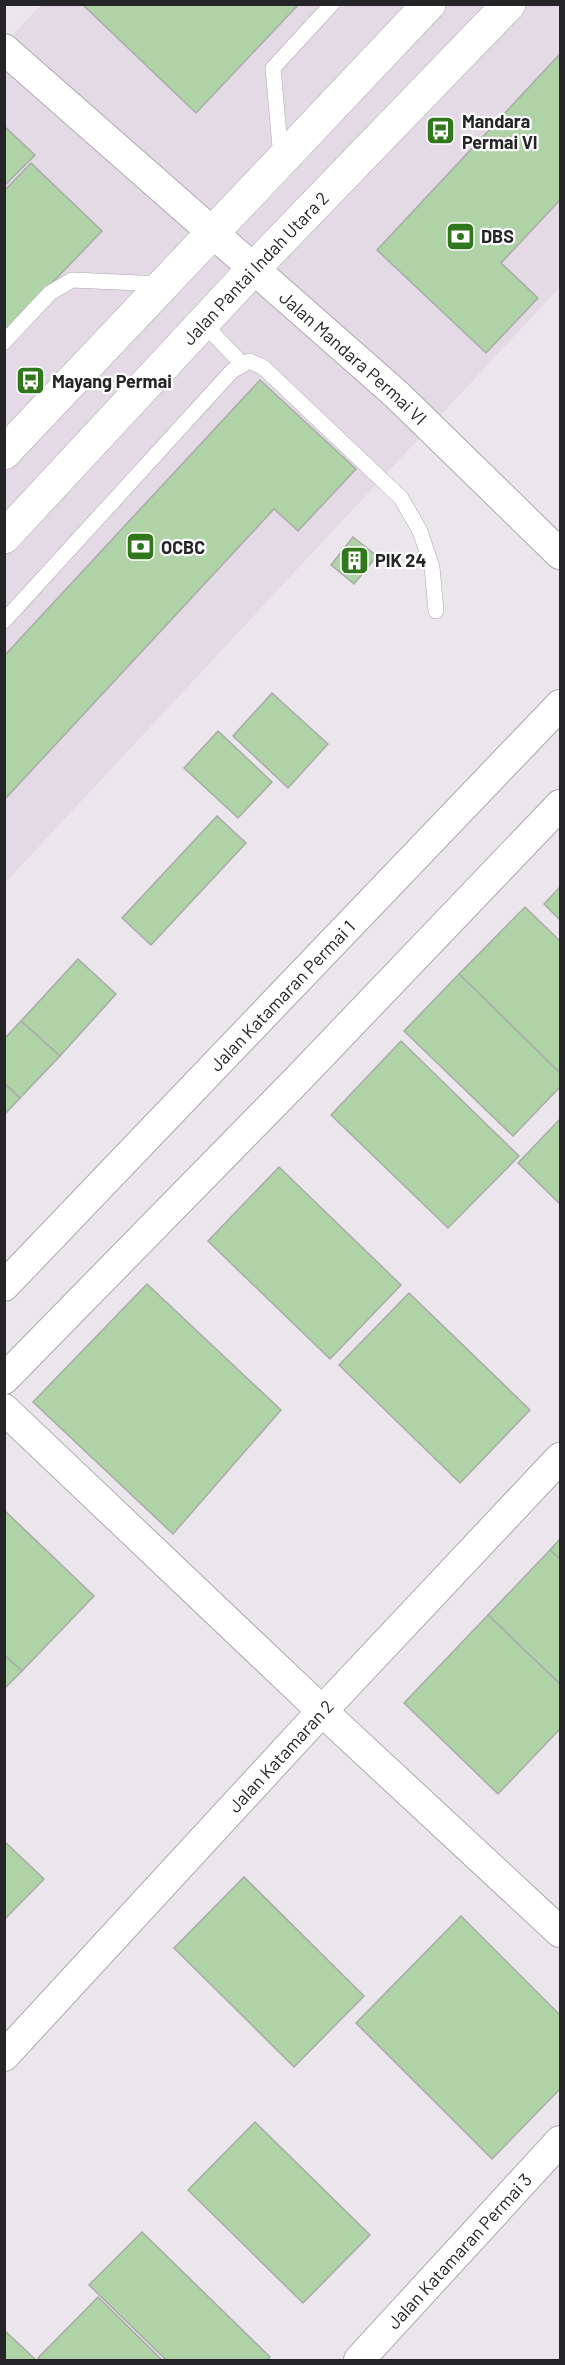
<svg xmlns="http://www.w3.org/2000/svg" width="565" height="2365" viewBox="0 0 565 2365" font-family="Barlow,sans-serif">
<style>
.built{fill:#e3dae6}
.building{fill:#b0d2a7;stroke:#a8aca7;stroke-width:1.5}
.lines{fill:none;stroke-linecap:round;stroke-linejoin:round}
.service-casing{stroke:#aca8ae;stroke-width:16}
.minor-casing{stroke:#aca8ae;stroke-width:32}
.tertiary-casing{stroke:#aca8ae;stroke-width:34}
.service{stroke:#fff;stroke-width:15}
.minor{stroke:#fff;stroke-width:30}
.tertiary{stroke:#fff;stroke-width:33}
.labels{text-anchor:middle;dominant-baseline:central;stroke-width:4.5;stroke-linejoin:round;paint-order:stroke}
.poi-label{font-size:18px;font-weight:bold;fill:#252426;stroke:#fff;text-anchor:start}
.street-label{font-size:18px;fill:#252426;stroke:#fff}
</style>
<rect width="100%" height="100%" fill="#eae6ec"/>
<polygon class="built" points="41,5 560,5 560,287 5,883 4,44"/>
<g class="building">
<polygon points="82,4 299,4 196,113"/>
<polygon points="560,54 560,200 501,263 538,298 486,353 377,250"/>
<polygon points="4,126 35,155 4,186"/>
<polygon points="31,163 102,231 4,333 4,191"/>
<polygon points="260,380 356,469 298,531 274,509 4,800 4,656"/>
<polygon points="353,537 377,556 354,584 331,565"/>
<polygon points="272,693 328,744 288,788 233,736"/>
<polygon points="218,731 272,782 238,818 184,768"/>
<polygon points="217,816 246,843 151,945 122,918"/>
<polygon points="560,887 560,920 544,904"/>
<polygon points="525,907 560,941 560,1073 459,974"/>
<polygon points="78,959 116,994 60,1056 21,1021"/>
<polygon points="459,974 560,1073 560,1087 513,1136 404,1031"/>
<polygon points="21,1021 60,1056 20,1098 4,1083 4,1039"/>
<polygon points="401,1041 519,1156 448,1228 331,1115"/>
<polygon points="4,1083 20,1098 4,1115"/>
<polygon points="560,1119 560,1204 518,1163"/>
<polygon points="279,1167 401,1285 330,1359 208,1241"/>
<polygon points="147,1284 281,1410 173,1534 33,1402"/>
<polygon points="409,1293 530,1410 460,1483 339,1365"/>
<polygon points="4,1510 94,1596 22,1671 4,1655"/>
<polygon points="560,1539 560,1559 550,1550"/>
<polygon points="550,1550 560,1559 560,1684 488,1615"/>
<polygon points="488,1615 560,1684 560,1729 498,1794 404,1703"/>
<polygon points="4,1655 22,1671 4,1689"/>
<polygon points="4,1841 44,1879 4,1920"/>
<polygon points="244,1877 364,1996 294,2067 174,1948"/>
<polygon points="461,1916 560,2015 560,2089 492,2159 356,2023"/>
<polygon points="255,2122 370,2235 303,2303 188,2190"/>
<polygon points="142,2232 270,2357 267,2360 166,2360 89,2285"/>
<polygon points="98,2297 162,2360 41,2360 38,2358"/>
<polygon points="4,2330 36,2360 4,2360"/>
</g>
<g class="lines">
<defs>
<g id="service">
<polyline points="281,158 273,68 332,4"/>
<polyline points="203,323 242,364"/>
<polyline points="4,342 50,293 72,280 162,284"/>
<polyline points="4,621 232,371 249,361 263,367 401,498 420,531 432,567 436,611"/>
</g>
<g id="minor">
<path id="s1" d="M4,49L396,394L560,554"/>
<path id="s2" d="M4,1286L560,705"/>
<polyline points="4,1379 298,1079 560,805"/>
<polyline points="4,1409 322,1711 560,1932"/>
<path id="s3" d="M4,2056L322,1711L560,1458"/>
<path id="s4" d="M359,2360L560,2141"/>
</g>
<g id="tertiary">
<polyline points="4,453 429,4"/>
<path id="s5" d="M4,537L255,267L509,4"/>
</g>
</defs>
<use href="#service" class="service-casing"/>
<use href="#minor" class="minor-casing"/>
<use href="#tertiary" class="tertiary-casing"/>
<use href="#service" class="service"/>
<use href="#minor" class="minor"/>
<use href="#tertiary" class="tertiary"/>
</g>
<defs>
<symbol id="bus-square" viewBox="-11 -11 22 22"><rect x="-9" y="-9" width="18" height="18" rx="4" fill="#30781b" stroke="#fff"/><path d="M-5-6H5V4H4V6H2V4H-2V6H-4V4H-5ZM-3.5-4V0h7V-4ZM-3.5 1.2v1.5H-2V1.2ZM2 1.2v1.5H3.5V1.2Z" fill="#fff"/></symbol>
<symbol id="bank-square" viewBox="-11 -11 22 22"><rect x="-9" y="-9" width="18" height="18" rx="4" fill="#30781b" stroke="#fff"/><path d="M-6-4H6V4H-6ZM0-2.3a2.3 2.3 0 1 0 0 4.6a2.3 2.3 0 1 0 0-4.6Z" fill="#fff"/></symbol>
<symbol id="building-square" viewBox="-11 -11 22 22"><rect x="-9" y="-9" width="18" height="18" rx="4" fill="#30781b" stroke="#fff"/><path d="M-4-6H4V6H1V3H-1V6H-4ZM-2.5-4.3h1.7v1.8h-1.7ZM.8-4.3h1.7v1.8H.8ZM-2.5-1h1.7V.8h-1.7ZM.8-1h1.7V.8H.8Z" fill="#fff"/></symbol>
</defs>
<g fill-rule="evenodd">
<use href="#bus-square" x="424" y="114" width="33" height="33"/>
<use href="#bank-square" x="444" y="220" width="33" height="33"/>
<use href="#bus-square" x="14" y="364" width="33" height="33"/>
<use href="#bank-square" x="124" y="530" width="33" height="33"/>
<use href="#building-square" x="338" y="544" width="33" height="33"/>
</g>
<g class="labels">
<g class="poi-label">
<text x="462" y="121">Mandara<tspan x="462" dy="21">Permai VI</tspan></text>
<text x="481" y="236">DBS</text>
<text x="52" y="381">Mayang Permai</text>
<text x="161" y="547">OCBC</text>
<text x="375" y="560">PIK 24</text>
</g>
<g class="street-label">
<text stroke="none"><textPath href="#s5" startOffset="368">Jalan Pantai Indah Utara 2</textPath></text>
<text stroke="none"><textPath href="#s1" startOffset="466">Jalan Mandara Permai VI</textPath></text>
<text stroke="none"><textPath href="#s2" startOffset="402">Jalan Katamaran Permai 1</textPath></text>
<text stroke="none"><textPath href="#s3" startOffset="408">Jalan Katamaran 2</textPath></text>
<text stroke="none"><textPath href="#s4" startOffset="148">Jalan Katamaran Permai 3</textPath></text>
</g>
</g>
<rect width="565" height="2365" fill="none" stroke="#252426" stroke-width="12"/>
</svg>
